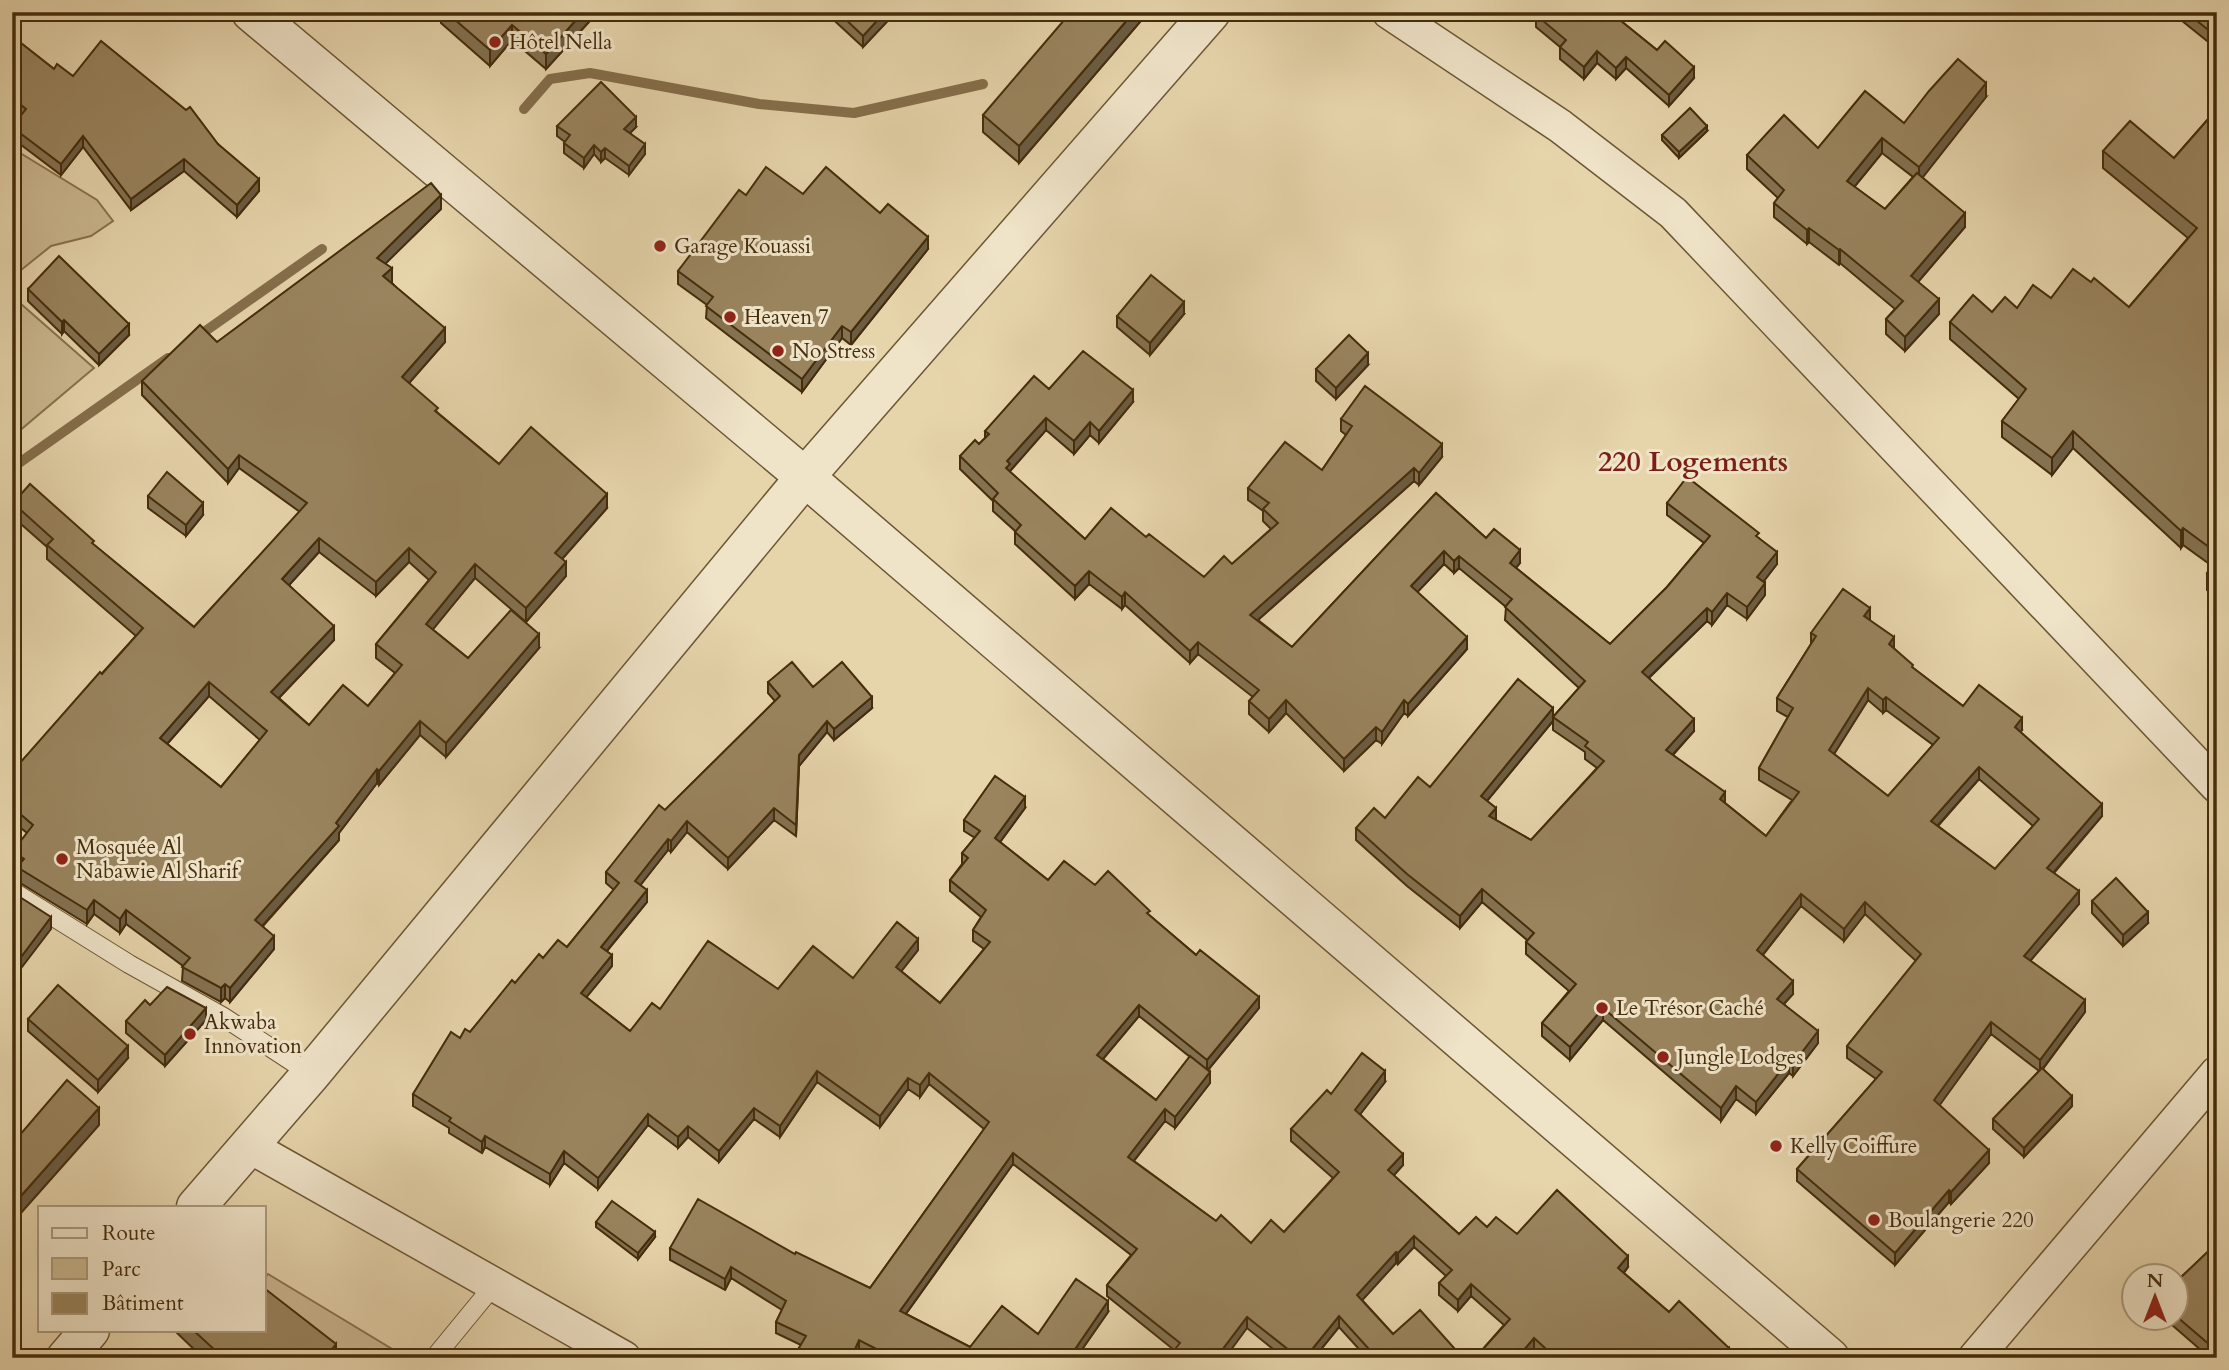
<svg xmlns="http://www.w3.org/2000/svg" width="2229" height="1370" viewBox="0 0 2229 1370" font-family="Cardo,serif">
<style>
.green{fill:#cbb890;stroke:#88724e;stroke-width:2}
.lines{fill:none;stroke-linecap:round;stroke-linejoin:round}
.stream{stroke:#856f4b;stroke-width:10}
.service-casing{stroke:#6d5733;stroke-width:20}
.minor-casing{stroke:#6d5733;stroke-width:36}
.tertiary-casing{stroke:#6d5733;stroke-width:41}
.service{stroke:#efe3c8;stroke-width:18}
.minor{stroke:#efe3c8;stroke-width:33}
.tertiary{stroke:#efe3c8;stroke-width:38}
.wall{fill:#847251;stroke:#452d0b;stroke-width:2;fill-rule:evenodd}
.shaded-wall{fill:#6b5c42;stroke:#452d0b;stroke-width:2}
.building{fill:#99845e;stroke:#452d0b;stroke-width:2;fill-rule:evenodd}
.poi-dot{fill:#8f2418;stroke:#efe3c8;stroke-width:2.5}
.labels{text-anchor:middle;dominant-baseline:central;stroke-width:6;stroke-linejoin:round;paint-order:stroke}
.poi-label{font-size:21px;fill:#452d0b;stroke:#efe3c8;text-anchor:start}
.district-label{font-size:28px;font-weight:bold;fill:#7a1f14;stroke:#efe3c8}
</style>
<rect width="100%" height="100%" fill="#e6d4ab"/>
<filter id="stains"><feTurbulence type="fractalNoise" baseFrequency=".00286" numOctaves="4"/><feColorMatrix values="0 0 0 0 .2 0 0 0 0 .09 0 0 0 0 .02 0 0 0 .5 -.17"/></filter>
<radialGradient id="worn" r=".72"><stop offset=".6" stop-color="#630" stop-opacity="0"/><stop offset="1" stop-color="#630" stop-opacity=".3"/></radialGradient>
<g class="green">
<polygon points="12,148 97,200 113,221 91,236 51,246 21,270 12,291"/>
<polygon points="12,296 94,368 12,437"/>
<polygon points="268,1274 407,1358 195,1358 220,1330 264,1330 264,1279"/>
</g>
<g class="lines">
<g class="stream">
<polyline points="524,109 550,79 590,73 759,104 854,113 983,84"/>
<polyline points="197,337 322,249"/>
<polyline points="12,468 168,358"/>
</g>
<defs>
<g id="service">
<polyline points="12,891 129,964 222,1016 311,1074"/>
<polyline points="434,1358 494,1285"/>
</g>
<g id="minor">
<polyline points="1389,12 1560,126 1673,213 2217,786"/>
<polyline points="249,1146 624,1358"/>
<polyline points="1975,1358 2217,1073"/>
</g>
<g id="tertiary">
<polyline points="251,12 805,477 1830,1358"/>
<polyline points="196,1207 311,1074 805,477 1211,12"/>
<polyline points="66,1358 90,1330"/>
</g>
</defs>
<use href="#service" class="service-casing"/>
<use href="#minor" class="minor-casing"/>
<use href="#tertiary" class="tertiary-casing"/>
<use href="#service" class="service"/>
<use href="#minor" class="minor"/>
<use href="#tertiary" class="tertiary"/>
</g>
<g class="wall">
<polygon points="441,12 598,12 546,69 512,40 490,66 441,23"/>
<polygon points="825,12 896,12 863,47"/>
<polygon points="1146,12 1146,15 1019,163 983,132 983,115"/>
<polygon points="1621,12 1621,21 1657,50 1694,78 1669,106 1626,68 1616,79 1597,63 1584,79 1560,59 1560,47 1536,27 1536,15"/>
<polygon points="2171,12 2217,12 2217,49"/>
<polygon points="12,36 54,69 73,76 218,144 259,191 237,217 184,171 131,210 83,147 61,175 12,138 12,127 21,116 12,109"/>
<path d="M1986,97L1922,177L1965,227L1918,282L1939,314L1905,351L1886,334V319L1895,309L1840,263L1839,265L1809,242L1807,244L1774,217V203L1778,198L1747,169V155L1818,148L1904,123ZM1882,153L1913,177L1885,209L1854,187Z"/>
<polygon points="2217,109 2217,502 2215,504 2217,505 2217,598 2207,590 2207,573 2212,566 2183,545 2181,548 2073,448 2052,475 2002,437 2002,421 2019,399 1950,339 1950,322 1992,312 2017,308 2051,298 2129,307 2188,238 2103,168 2103,151 2174,158"/>
<polygon points="557,126 636,127 630,133 645,154 629,175 605,158 601,162 594,154 584,168 564,153 564,143 565,142 557,136"/>
<polygon points="1707,131 1679,158 1662,140 1662,135"/>
<polygon points="803,194 880,213 928,249 851,345 842,338 802,392 706,318 707,305 678,284 678,271 746,195"/>
<path d="M441,209L385,263L392,282V283L445,342L409,383L438,413L499,464L607,508L562,559L566,576L526,622L475,578L432,629L468,658L539,648L446,757L420,735L379,785L377,783L339,833V840L263,926L274,949L230,1002L225,998L221,1002L182,981L183,966L126,924L120,933L94,914L87,924L17,881V868L13,865V851L27,833L12,821V772L136,636L47,559V547L13,517V503L94,545L194,627L300,512L239,468L228,483L142,395V381L217,342ZM319,552L376,596L409,562L429,580L376,644V658L395,673L368,706L309,725L279,698L334,640L289,585ZM209,696L260,740L221,787L167,744Z"/>
<polygon points="28,289 129,335 99,365 64,331 62,334 28,301"/>
<polygon points="1184,314 1150,355 1117,327 1117,316"/>
<polygon points="1368,365 1336,399 1316,381 1316,369"/>
<path d="M1049,389L1133,402L1099,443L1090,435L1074,454L1046,430L1010,471V472L1085,539L1146,537L1204,577L1232,564L1271,529L1263,521V511L1248,500V488L1322,470L1346,435L1341,431V419L1442,457L1419,485L1414,481L1258,620L1292,647L1436,493L1486,538L1520,563L1516,568L1610,644L1667,587L1704,543L1667,515V503L1759,538L1777,564L1763,582L1765,595L1747,619L1727,605L1712,625L1707,621L1649,678L1694,731L1673,755L1725,803L1766,836L1792,800L1759,780V768L1788,717L1777,711V698L1811,644V633L1870,621L1894,649L1913,668L1963,706L2022,730L2020,732L2102,816L2054,873L2079,904L2030,961L2085,1012L2043,1069L2072,1106L2024,1157L1993,1129V1119L2039,1071L1991,1034L1939,1105L1989,1163L1951,1204L1949,1202L1895,1265L1797,1181V1169L1876,1079L1847,1058V1046L1916,961L1865,914L1844,941L1801,906L1763,955L1793,994L1784,1004L1818,1043L1793,1076L1789,1073L1756,1114L1736,1099L1721,1121L1603,1020L1570,1060L1542,1036V1023L1569,991L1526,954V942L1527,940L1482,902L1460,928L1407,886L1356,840V828L1385,818L1430,787L1553,721L1487,801L1496,820L1531,840L1597,768L1585,759V752L1553,730V717L1579,688L1505,620L1506,607L1459,568L1454,573L1444,564L1417,592L1467,649L1408,716L1404,713L1382,744L1376,740L1344,771L1286,713L1269,732L1249,714V701L1253,697L1198,654L1190,663L1125,605L1122,609L1089,584L1075,599L1015,544V531L993,511V501L960,469V456L979,444L985,438V431ZM1868,700L1883,713L1886,710L1933,745L1888,796L1834,754ZM1979,779L2033,826L1995,869L1938,826Z"/>
<polygon points="148,496 203,515 186,536 148,508"/>
<path d="M768,682L813,687L872,708L834,740L827,732L799,766L796,836L774,820L728,869L687,832L671,852L668,850L640,885L647,902L607,951L612,966L586,997L630,1031L660,1009L853,978L918,950L901,971L940,1003L984,949L973,941V930L981,917L950,891V880L962,864V853L975,838L964,831V820L1025,808L1000,842L1048,880L1095,885L1150,916L1259,1008L1208,1070L1210,1083L1175,1128L1165,1121L1134,1161L1216,1221L1251,1243L1284,1232L1333,1178L1291,1141V1129L1331,1094L1385,1082L1360,1114L1403,1165L1393,1175L1459,1234L1487,1227L1628,1267L1624,1273L1669,1312L1729,1358H1544L1534,1349L1527,1358H1475L1504,1325L1471,1296L1458,1311L1439,1295V1283L1446,1276L1414,1247L1398,1264L1396,1263L1362,1300L1393,1334L1463,1358H1367L1339,1327L1314,1358H1284L1247,1328L1174,1350L1107,1296V1285L1131,1255L1013,1164L906,1314L970,1347L1038,1334L1108,1312L1076,1358H872L859,1351L856,1358H793L801,1345L776,1333V1322L782,1310L731,1278L725,1290L670,1260V1248L795,1254L870,1288L984,1129L929,1084L920,1097L908,1089L880,1127L817,1082L780,1137L754,1119L719,1162L688,1137L678,1148L648,1125L598,1189L564,1163L550,1185L485,1147L482,1153L449,1133V1128L413,1106V1094L460,1038L470,1032L515,983L543,958L567,947L614,890L606,883V872L665,810L775,701L768,693ZM1139,1016L1190,1057L1156,1100L1103,1059Z"/>
<polygon points="2092,901 2148,923 2123,946 2092,913"/>
<polygon points="150,1005 206,1020 165,1066 126,1033 126,1021"/>
<polygon points="28,1019 128,1058 98,1092 28,1031"/>
<polygon points="596,1222 655,1237 638,1259 596,1227"/>
<polygon points="2217,1243 2217,1358 2210,1358 2164,1318 2176,1318 2176,1282"/>
<polygon points="174,1330 264,1330 336,1358 203,1358"/>
</g>
<g class="shaded-wall">
<polygon points="583,12 598,12 546,69 546,54"/>
<polygon points="885,12 896,12 863,47 863,36"/>
<polygon points="1134,12 1146,12 1146,15 1019,163 1019,146"/>
<polygon points="1618,12 1621,12 1621,21 1615,16"/>
<polygon points="512,25 512,40 490,66 490,50"/>
<polygon points="1597,51 1597,63 1584,79 1584,67"/>
<polygon points="1626,57 1626,68 1616,79 1616,68"/>
<polygon points="1694,67 1694,78 1669,106 1669,95"/>
<polygon points="1986,83 1986,97 1919,182 1919,167"/>
<polygon points="636,117 636,127 624,139 624,129"/>
<polygon points="1707,126 1707,131 1679,158 1679,152"/>
<polygon points="83,136 83,147 61,175 61,164"/>
<polygon points="1882,138 1882,153 1847,196 1847,181"/>
<polygon points="645,144 645,154 629,175 629,166"/>
<polygon points="594,145 594,154 584,168 584,158"/>
<polygon points="605,148 605,158 601,162 601,152"/>
<polygon points="184,159 184,171 131,210 131,199"/>
<polygon points="259,179 259,191 237,217 237,205"/>
<polygon points="441,195 441,209 377,272 377,258"/>
<polygon points="1965,213 1965,227 1911,290 1911,276"/>
<polygon points="1809,228 1809,242 1807,244 1807,230"/>
<polygon points="928,237 928,249 851,345 851,332"/>
<polygon points="1840,249 1840,263 1839,265 1839,250"/>
<polygon points="392,268 392,282 383,289 383,276"/>
<polygon points="1939,299 1939,314 1905,351 1905,337"/>
<polygon points="1184,302 1184,314 1150,355 1150,343"/>
<polygon points="64,320 64,331 62,334 62,322"/>
<polygon points="129,324 129,335 99,365 99,354"/>
<polygon points="842,326 842,338 802,392 802,379"/>
<polygon points="445,328 445,342 402,391 402,377"/>
<polygon points="1368,353 1368,365 1336,399 1336,388"/>
<polygon points="1133,390 1133,402 1099,443 1099,431"/>
<polygon points="1046,418 1046,430 1010,471 1010,477 1006,468 1007,461"/>
<polygon points="1090,422 1090,435 1074,454 1074,441"/>
<polygon points="2073,431 2073,448 2052,475 2052,458"/>
<polygon points="1442,444 1442,457 1419,485 1419,473"/>
<polygon points="239,455 239,468 228,483 228,469"/>
<polygon points="1414,468 1414,481 1250,627 1250,615"/>
<polygon points="2217,486 2217,502 2213,506 2210,516 2210,493"/>
<polygon points="607,494 607,508 555,567 555,553"/>
<polygon points="203,503 203,515 186,536 186,525"/>
<polygon points="2183,528 2183,545 2181,548 2181,531"/>
<polygon points="319,538 319,552 282,593 282,579"/>
<polygon points="409,548 409,562 376,596 376,582"/>
<polygon points="1520,550 1520,563 1510,575 1510,563"/>
<polygon points="1444,551 1444,564 1411,599 1411,586"/>
<polygon points="1777,552 1777,564 1757,590 1757,577"/>
<polygon points="1459,556 1459,568 1454,573 1454,561"/>
<polygon points="566,562 566,576 526,622 526,608"/>
<polygon points="475,564 475,578 426,638 426,624"/>
<polygon points="1089,571 1089,584 1075,599 1075,586"/>
<polygon points="1765,583 1765,595 1747,619 1747,607"/>
<polygon points="1125,592 1125,605 1122,609 1122,597"/>
<polygon points="1727,593 1727,605 1712,625 1712,612"/>
<polygon points="1707,608 1707,621 1642,684 1642,672"/>
<polygon points="1870,608 1870,621 1864,616"/>
<polygon points="334,626 334,640 271,706 271,692"/>
<polygon points="539,634 539,648 446,757 446,743"/>
<polygon points="1467,637 1467,649 1408,716 1408,704"/>
<polygon points="1894,637 1894,650 1889,644"/>
<polygon points="1198,642 1198,654 1190,663 1190,651"/>
<polygon points="209,682 209,696 160,752 160,738"/>
<polygon points="1868,688 1868,700 1829,762 1829,750"/>
<polygon points="872,697 872,708 834,740 834,729"/>
<polygon points="1886,697 1886,710 1883,713 1883,700"/>
<polygon points="1286,700 1286,713 1269,732 1269,719"/>
<polygon points="1404,700 1404,713 1382,744 1382,732"/>
<polygon points="1553,708 1553,721 1481,808 1481,796"/>
<polygon points="2022,718 2022,730 2015,739 2015,727"/>
<polygon points="1694,719 1694,731 1666,762 1666,750"/>
<polygon points="420,721 420,735 379,785 379,771"/>
<polygon points="827,721 827,732 799,766 796,836 799,755"/>
<polygon points="1376,727 1376,740 1344,771 1344,759"/>
<polygon points="1979,767 1979,779 1931,833 1931,821"/>
<polygon points="377,769 377,783 339,833 339,840 255,934 255,920 336,823"/>
<polygon points="1725,792 1725,805 1720,799"/>
<polygon points="1025,797 1025,808 995,849 995,838"/>
<polygon points="2102,804 2102,816 2047,880 2047,868"/>
<polygon points="774,808 774,820 728,869 728,858"/>
<polygon points="1496,808 1496,820 1489,816"/>
<polygon points="687,821 687,832 671,852 671,841"/>
<polygon points="668,839 668,850 635,892 635,881"/>
<polygon points="1482,889 1482,902 1460,928 1460,916"/>
<polygon points="647,890 647,902 601,958 601,947"/>
<polygon points="2079,891 2079,904 2024,968 2024,956"/>
<polygon points="1801,894 1801,906 1757,962 1757,950"/>
<polygon points="94,900 94,914 87,924 87,910"/>
<polygon points="1865,902 1865,914 1844,941 1844,929"/>
<polygon points="126,910 126,924 120,933 120,919"/>
<polygon points="2148,912 2148,923 2123,946 2123,935"/>
<polygon points="51,917 51,929 12,980 12,969"/>
<polygon points="274,936 274,949 230,1002 230,988"/>
<polygon points="918,939 918,950 896,978 896,967"/>
<polygon points="612,955 612,966 581,1004 581,993"/>
<polygon points="1793,981 1793,994 1777,1011 1777,999"/>
<polygon points="225,984 225,998 221,1002 221,988"/>
<polygon points="1259,997 1259,1008 1207,1071 1207,1060"/>
<polygon points="2085,1000 2085,1012 2040,1072 2040,1060"/>
<polygon points="1139,1005 1139,1016 1097,1066 1097,1055"/>
<polygon points="206,1008 206,1020 165,1066 165,1055"/>
<polygon points="1603,1008 1603,1020 1570,1060 1570,1047"/>
<polygon points="1991,1022 1991,1034 1934,1113 1934,1100"/>
<polygon points="1818,1031 1818,1043 1793,1076 1793,1064"/>
<polygon points="128,1046 128,1058 98,1092 98,1080"/>
<polygon points="1789,1060 1789,1073 1756,1114 1756,1102"/>
<polygon points="817,1071 817,1082 780,1137 780,1126"/>
<polygon points="1385,1071 1385,1082 1355,1121 1355,1110"/>
<polygon points="1210,1072 1210,1083 1175,1128 1175,1117"/>
<polygon points="929,1073 929,1084 920,1097 920,1085"/>
<polygon points="908,1078 908,1089 880,1127 880,1116"/>
<polygon points="1736,1086 1736,1099 1721,1121 1721,1108"/>
<polygon points="2072,1096 2072,1106 2024,1157 2024,1148"/>
<polygon points="99,1108 99,1125 12,1223 12,1206"/>
<polygon points="754,1108 754,1119 719,1162 719,1151"/>
<polygon points="1165,1109 1165,1121 1128,1168 1128,1157"/>
<polygon points="648,1114 648,1125 598,1189 598,1178"/>
<polygon points="688,1126 688,1137 678,1148 678,1137"/>
<polygon points="485,1136 485,1147 482,1153 482,1142"/>
<polygon points="1989,1150 1989,1163 1951,1204 1951,1192"/>
<polygon points="564,1151 564,1163 550,1185 550,1174"/>
<polygon points="1013,1153 1013,1164 900,1322 900,1311"/>
<polygon points="1403,1154 1403,1165 1388,1182 1388,1170"/>
<polygon points="1949,1190 1949,1202 1895,1265 1895,1253"/>
<polygon points="655,1232 655,1237 638,1259 638,1253"/>
<polygon points="1414,1236 1414,1247 1398,1264 1398,1253"/>
<polygon points="1396,1252 1396,1263 1357,1306 1357,1295"/>
<polygon points="1628,1256 1628,1267 1618,1279 1618,1268"/>
<polygon points="731,1267 731,1278 725,1290 725,1279"/>
<polygon points="1471,1284 1471,1296 1458,1311 1458,1300"/>
<polygon points="2217,1286 2217,1298 2211,1291"/>
<polygon points="1108,1301 1108,1312 1076,1358 1069,1358"/>
<polygon points="1339,1316 1339,1327 1314,1358 1305,1358"/>
<polygon points="1247,1317 1247,1328 1225,1358 1216,1358"/>
<polygon points="1534,1338 1534,1349 1527,1358 1517,1358"/>
<polygon points="859,1340 859,1351 856,1358 851,1358"/>
<polygon points="336,1344 336,1358 325,1358"/>
<polygon points="1729,1348 1729,1358 1722,1358 1722,1355"/>
</g>
<g class="building">
<polygon points="446,12 583,12 546,54 512,25 490,50"/>
<polygon points="838,12 885,12 863,36"/>
<polygon points="1071,12 1134,12 1019,146 983,115"/>
<polygon points="1539,12 1618,12 1615,16 1657,50 1665,41 1694,67 1669,95 1626,57 1616,68 1597,51 1584,67 1560,47 1566,40 1536,15"/>
<polygon points="2186,12 2217,12 2217,37"/>
<polygon points="12,36 54,69 57,64 73,76 101,41 186,110 190,107 218,144 259,179 237,205 184,159 131,199 83,136 61,164 12,127 26,109 12,98"/>
<polygon points="1958,59 1986,83 1919,167 1882,138 1847,181 1885,209 1917,173 1965,213 1911,276 1939,299 1905,337 1886,319 1903,301 1840,249 1839,250 1809,228 1807,230 1774,203 1784,190 1747,155 1784,115 1818,148 1865,91 1904,123 1929,91"/>
<polygon points="601,82 636,117 624,129 645,144 629,166 605,148 601,152 594,145 584,158 564,143 570,135 557,126"/>
<polygon points="1690,108 1707,126 1679,152 1662,135"/>
<polygon points="2217,109 2217,486 2210,493 2213,496 2210,500 2217,505 2217,553 2183,528 2181,531 2073,431 2052,458 2002,421 2026,389 1950,322 1973,295 1992,312 2005,297 2017,308 2033,285 2051,298 2073,269 2091,282 2094,278 2129,307 2197,228 2103,151 2130,121 2174,158"/>
<polygon points="766,167 803,194 826,167 880,213 888,204 928,237 851,332 842,326 802,379 706,306 713,297 678,271 739,190 746,195"/>
<path d="M431,183L441,195L377,258L392,268L383,276L445,328L402,377L438,408L435,411L499,464L531,427L607,494L555,553L566,562L526,608L475,564L426,624L468,658L511,610L539,634L446,743L420,721L379,771L377,769L336,823L339,826L255,920L274,936L230,988L225,984L221,988L182,967L190,958L126,910L120,919L94,900L87,910L17,867L24,859L13,851L33,825L12,807V772L100,672L102,674L143,628L47,545L53,539L13,503L30,484L94,541L92,543L194,627L307,503L239,455L228,469L142,381L200,325L217,342ZM319,538L376,582L409,548L436,572L376,644L402,665L368,706L343,685L309,725L271,692L334,626L282,579ZM209,682L267,731L221,787L160,738Z"/>
<polygon points="59,256 129,324 99,354 64,320 62,322 28,289"/>
<polygon points="1151,275 1184,302 1150,343 1117,316"/>
<polygon points="1349,335 1368,353 1336,388 1316,369"/>
<path d="M1083,351L1133,390L1099,431L1090,422L1074,441L1046,418L1007,461L1010,464L1006,468L1085,539L1111,508L1146,537L1149,534L1204,577L1224,556L1232,564L1278,523L1263,509L1269,503L1248,488L1285,442L1322,470L1352,426L1341,419L1365,386L1442,444L1419,473L1414,468L1250,615L1292,647L1436,493L1486,538L1494,529L1520,550L1510,563L1610,644L1667,587L1710,536L1667,503L1687,477L1759,533L1756,536L1777,552L1757,577L1765,583L1747,607L1727,593L1712,612L1707,608L1642,672L1694,719L1666,750L1725,792L1720,799L1766,836L1799,792L1759,768L1793,708L1777,698L1816,636L1811,633L1843,589L1870,608L1864,616L1894,637L1889,644L1913,665L1912,667L1963,706L1979,685L2022,718L2015,727L2102,804L2047,868L2079,891L2024,956L2085,1000L2040,1060L1991,1022L1934,1100L1989,1150L1951,1192L1949,1190L1895,1253L1797,1169L1882,1072L1847,1046L1921,954L1865,902L1844,929L1801,894L1757,950L1793,981L1777,999L1818,1031L1793,1064L1789,1060L1756,1102L1736,1086L1721,1108L1603,1008L1570,1047L1542,1023L1576,984L1526,942L1534,933L1482,889L1460,916L1407,874L1356,828L1374,808L1385,818L1418,777L1430,787L1518,679L1553,708L1481,796L1496,808L1489,816L1531,840L1604,761L1585,746L1588,742L1553,717L1585,681L1505,607L1512,599L1459,556L1454,561L1444,551L1411,586L1467,637L1408,704L1404,700L1382,732L1376,727L1344,759L1286,700L1269,719L1249,701L1259,690L1198,642L1190,651L1125,592L1122,597L1089,571L1075,586L1015,532L1021,525L993,499L998,493L960,456L975,440L979,444L989,434L985,431L1034,376L1049,389ZM1868,688L1883,700L1886,697L1939,738L1888,796L1829,750ZM1979,767L2039,819L1995,869L1931,821Z"/>
<polygon points="167,472 203,503 186,525 148,496"/>
<polygon points="2217,560 2217,581 2207,573"/>
<polygon points="792,662 813,687 842,662 872,697 834,729 827,721 799,755 796,825 774,808 728,858 687,821 671,841 668,839 635,881 647,890 601,947 612,955 581,993 630,1031 652,1003 660,1009 708,941 778,989 813,946 853,978 897,922 918,939 896,967 940,1003 990,942 973,930 986,910 950,880 968,858 962,853 980,831 964,820 995,776 1025,797 995,838 1048,880 1064,861 1095,885 1108,871 1150,911 1147,913 1196,955 1200,950 1259,997 1207,1060 1139,1005 1097,1055 1156,1100 1190,1056 1210,1072 1175,1117 1165,1109 1128,1157 1216,1221 1221,1215 1251,1243 1271,1220 1284,1232 1339,1172 1291,1129 1327,1090 1331,1094 1362,1053 1385,1071 1355,1110 1403,1154 1388,1170 1459,1234 1476,1217 1487,1227 1496,1217 1517,1234 1557,1190 1628,1256 1618,1268 1669,1312 1679,1301 1729,1348 1722,1355 1725,1358 1556,1358 1534,1338 1517,1358 1475,1358 1510,1319 1471,1284 1458,1300 1439,1283 1452,1270 1414,1236 1398,1253 1396,1252 1357,1295 1393,1334 1420,1310 1463,1358 1377,1358 1339,1316 1305,1358 1299,1358 1247,1317 1216,1358 1168,1358 1180,1343 1107,1285 1137,1249 1013,1153 900,1311 970,1347 1002,1306 1038,1334 1076,1279 1108,1301 1069,1358 894,1358 859,1340 851,1358 843,1354 840,1358 793,1358 806,1336 776,1322 786,1301 731,1267 725,1279 670,1248 698,1199 795,1254 796,1252 870,1288 989,1122 929,1073 920,1085 908,1078 880,1116 817,1071 780,1126 754,1108 719,1151 688,1126 678,1137 648,1114 598,1178 564,1151 550,1174 485,1136 482,1142 449,1121 451,1118 413,1094 451,1032 460,1038 465,1029 470,1032 512,980 515,983 539,954 543,958 558,940 567,947 619,883 606,872 659,805 665,810 780,696 768,682"/>
<polygon points="2116,878 2148,912 2123,935 2092,901"/>
<polygon points="12,892 51,917 12,969"/>
<polygon points="58,985 128,1046 98,1080 28,1019"/>
<polygon points="167,987 206,1008 165,1055 126,1021 145,1000 150,1005"/>
<polygon points="2042,1068 2072,1096 2024,1148 1993,1119"/>
<polygon points="67,1080 99,1108 12,1206 12,1144"/>
<polygon points="612,1201 655,1232 638,1253 596,1222"/>
<polygon points="2217,1243 2217,1286 2211,1291 2217,1296 2217,1351 2176,1316 2176,1282"/>
<polygon points="264,1288 336,1344 325,1358 210,1358 216,1351 193,1330 264,1330"/>
</g>
<g class="poi-dot">
<circle cx="495" cy="42" r="7"/>
<circle cx="660" cy="246" r="7"/>
<circle cx="730" cy="317" r="7"/>
<circle cx="778" cy="351" r="7"/>
<circle cx="62" cy="859" r="7"/>
<circle cx="1602" cy="1008" r="7"/>
<circle cx="190" cy="1034" r="7"/>
<circle cx="1663" cy="1057" r="7"/>
<circle cx="1776" cy="1146" r="7"/>
<circle cx="1874" cy="1220" r="7"/>
</g>
<g class="labels">
<g class="poi-label">
<text x="509" y="42">Hôtel Nella</text>
<text x="674" y="246">Garage Kouassi</text>
<text x="744" y="317">Heaven 7</text>
<text x="792" y="351">No Stress</text>
<text x="76" y="847">Mosquée Al<tspan x="76" dy="24">Nabawie Al Sharif</tspan></text>
<text x="1616" y="1008">Le Trésor Caché</text>
<text x="204" y="1022">Akwaba<tspan x="204" dy="24">Innovation</tspan></text>
<text x="1677" y="1057">Jungle Lodges</text>
<text x="1790" y="1146">Kelly Coiffure</text>
<text x="1888" y="1220">Boulangerie 220</text>
</g>
<g class="district-label">
<text x="1693" y="462">220 Logements</text>
</g>
</g>
<rect width="2229" height="1370" fill="none" stroke="#e6d4ab" stroke-width="42"/>
<rect x="14" y="14" width="2201" height="1342" fill="none" stroke="#452d0b" stroke-width="3.5"/>
<rect x="21" y="21" width="2187" height="1328" fill="none" stroke="#452d0b" stroke-width="2"/>
<rect x="38" y="1206" width="228" height="126" fill="#efe3c8" stroke="#ab9a7c" stroke-width="2"/>
<rect x="52" y="1228" width="35" height="10" fill="#efe3c8" stroke="#ab9a7c" stroke-width="2"/>
<text x="102" y="1240" font-size="21" fill="#452d0b">Route</text>
<rect x="52" y="1258" width="35" height="21" fill="#cbb890" stroke="#ab9a7c" stroke-width="2"/>
<text x="102" y="1276" font-size="21" fill="#452d0b">Parc</text>
<rect x="52" y="1293" width="35" height="21" fill="#99845e" stroke="#ab9a7c" stroke-width="2"/>
<text x="102" y="1310" font-size="21" fill="#452d0b">Bâtiment</text>
<g transform="translate(2155 1297)"><circle r="33" fill="#efe3c8" stroke="#ab9a7c" stroke-width="2"/>
<path d="M0-5L12 26L0 18L-12 26Z" fill="#8f2418"/>
<text y="-10" font-size="19" font-weight="bold" text-anchor="middle" fill="#452d0b">N</text>
</g>
<rect width="100%" height="100%" filter="url(#stains)"/>
<rect width="100%" height="100%" fill="url(#worn)"/>
</svg>
